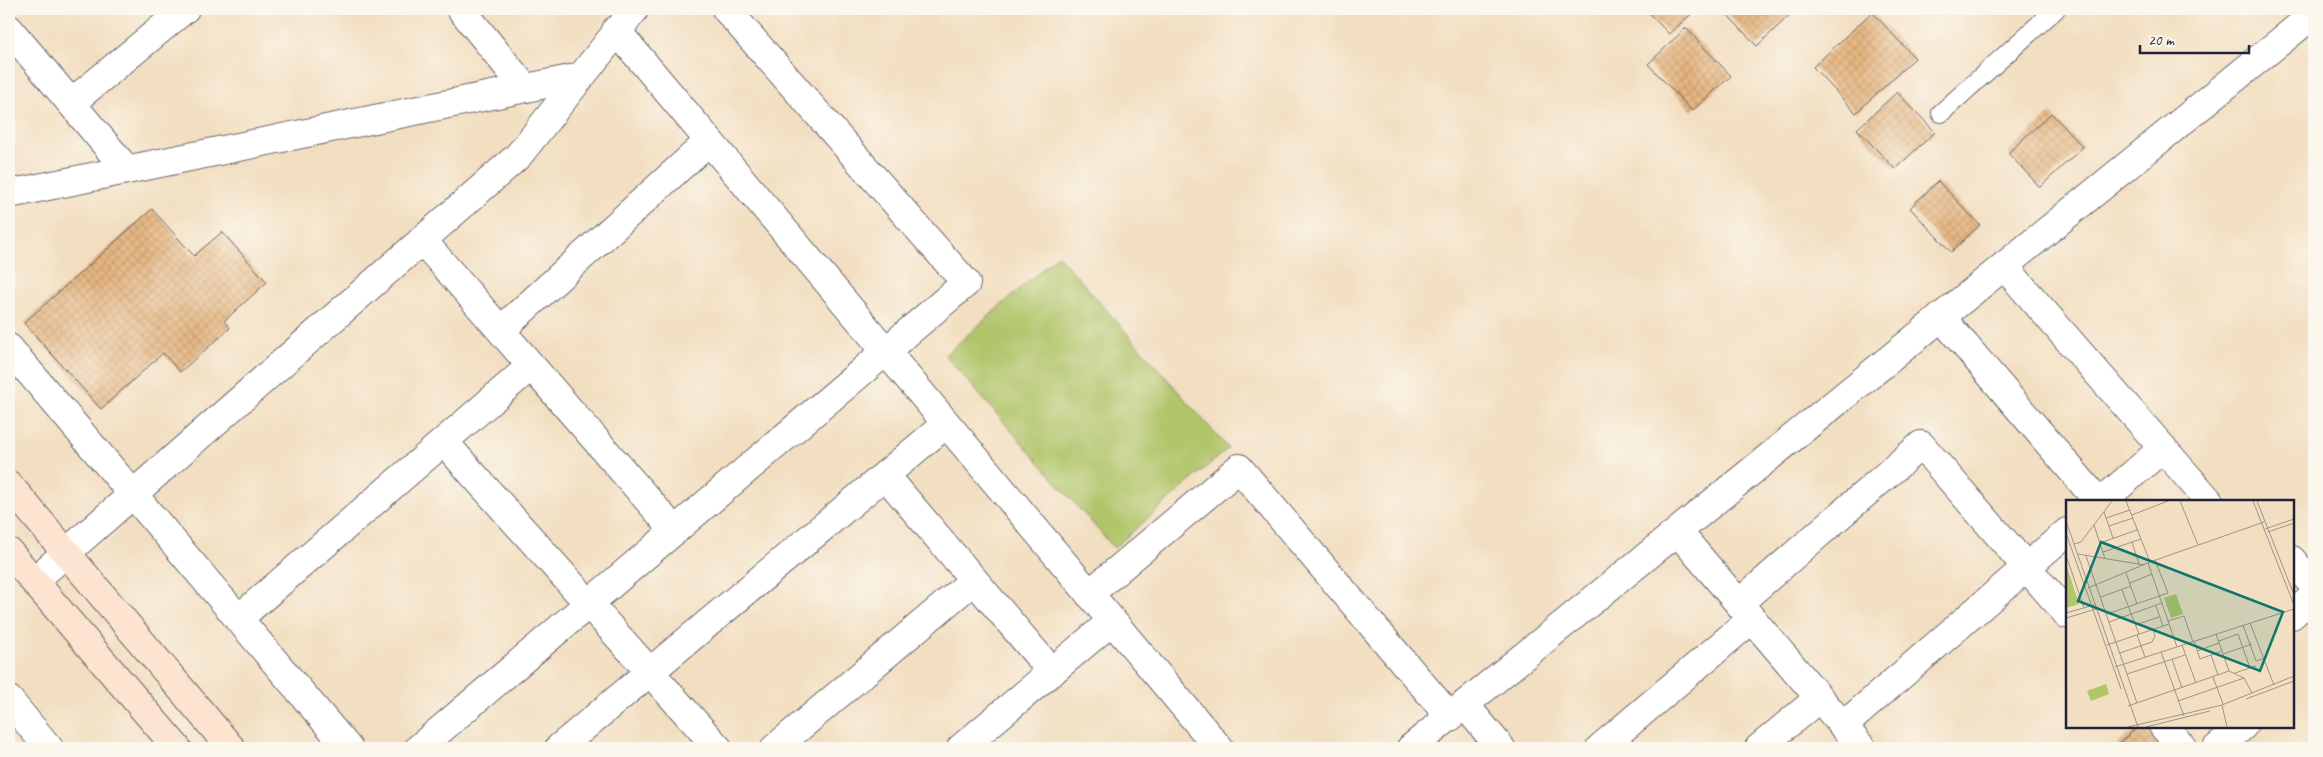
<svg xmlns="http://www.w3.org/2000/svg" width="2323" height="757" viewBox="0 0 2323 757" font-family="Caveat,sans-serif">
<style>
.green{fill:#b1c56a;stroke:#6a7452}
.building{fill:url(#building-cross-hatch)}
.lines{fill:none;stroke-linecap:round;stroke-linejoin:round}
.lane-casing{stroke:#6b646a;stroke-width:20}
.street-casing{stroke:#6b646a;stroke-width:30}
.secondary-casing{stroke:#6b646a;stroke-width:30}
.lane{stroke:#fff;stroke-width:18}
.street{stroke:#fff;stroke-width:28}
.secondary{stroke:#fde4d1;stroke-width:28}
.inset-road{fill:none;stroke:#9f938b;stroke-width:1}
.view{fill:#0f766e;fill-opacity:0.15;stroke:#0f766e;stroke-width:2.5}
.inset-edge{fill:none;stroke:#22223b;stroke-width:2.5}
</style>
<defs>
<pattern id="building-cross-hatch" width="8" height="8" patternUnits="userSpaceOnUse" patternTransform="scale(1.25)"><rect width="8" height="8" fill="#e6b681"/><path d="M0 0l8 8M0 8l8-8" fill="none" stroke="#c59c70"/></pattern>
</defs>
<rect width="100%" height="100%" fill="#fbf7ec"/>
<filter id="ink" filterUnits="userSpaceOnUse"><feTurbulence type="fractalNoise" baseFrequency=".02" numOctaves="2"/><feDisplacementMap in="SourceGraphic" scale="10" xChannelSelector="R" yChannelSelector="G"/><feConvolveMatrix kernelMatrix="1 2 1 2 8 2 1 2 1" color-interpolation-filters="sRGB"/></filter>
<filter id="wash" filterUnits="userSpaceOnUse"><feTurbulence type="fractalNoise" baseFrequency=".0096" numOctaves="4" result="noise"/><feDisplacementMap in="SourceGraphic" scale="20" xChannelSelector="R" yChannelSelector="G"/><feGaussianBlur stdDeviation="1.12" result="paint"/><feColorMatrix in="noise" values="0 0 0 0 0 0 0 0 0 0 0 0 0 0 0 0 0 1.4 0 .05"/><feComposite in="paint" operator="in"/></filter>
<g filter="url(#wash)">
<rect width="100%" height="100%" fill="#f2dec0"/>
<polygon class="green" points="1058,255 1228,448 1114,548 945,355"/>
<g id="blocks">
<g class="building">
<polygon points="1645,9 1697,9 1669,34"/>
<polygon points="1722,9 1796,9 1757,46"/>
<polygon points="1872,12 1915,58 1856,113 1813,67"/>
<polygon points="1686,28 1731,76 1692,111 1648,64"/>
<polygon points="1897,92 1935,132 1895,169 1857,129"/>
<polygon points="2051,113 2083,147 2040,187 2008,153"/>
<polygon points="1938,181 1980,225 1951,252 1910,208"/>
<polygon points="152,209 194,256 222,232 267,282 224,321 230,328 180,372 163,353 101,409 24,323"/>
<polygon points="2139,726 2145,726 2164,748 2113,748"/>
</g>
</g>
</g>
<g filter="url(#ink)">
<use href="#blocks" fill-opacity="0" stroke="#6b646a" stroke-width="1"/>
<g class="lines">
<defs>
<polyline id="lane" points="1941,113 2056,9"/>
<g id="street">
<polyline points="461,9 525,88"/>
<polyline points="9,29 127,170"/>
<polyline points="616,30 1219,748"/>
<polyline points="71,103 185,9"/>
<polyline points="9,194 580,77"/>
<polyline points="422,240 675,531"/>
<polyline points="2004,266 2209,501"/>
<polyline points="1941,317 2098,501"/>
<polyline points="501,330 709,141"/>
<polyline points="9,348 348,748"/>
<polyline points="444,442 718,748"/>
<polyline points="885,475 1052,672"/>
<polyline points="2102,501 2163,448"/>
<polyline points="1678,532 1862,748"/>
<polyline points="2292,560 2314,586"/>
<polyline points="34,581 518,156 635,9"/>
<polyline points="1089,594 1239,468 1450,717"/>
<polyline points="1739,603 1921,445 2067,614"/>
<polyline points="2292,615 2314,596"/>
<polyline points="238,619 531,366"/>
<polyline points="9,700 49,748"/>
<polyline points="1465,705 1501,748"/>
<polyline points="1843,726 2067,532"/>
<polyline points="2163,726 2183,748"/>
<polyline points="419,748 966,283 726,9"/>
<polyline points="559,748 946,424"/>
<polyline points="775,748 974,580"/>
<polyline points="961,748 1112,621"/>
<polyline points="1411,748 2314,14"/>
<polyline points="1600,748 1752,619"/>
<polyline points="1759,748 1819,698"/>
<polyline points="2217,748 2243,726"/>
</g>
<g id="secondary">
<polyline points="9,485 231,748"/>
<polyline points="9,552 177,748"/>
</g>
</defs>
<use href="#lane" class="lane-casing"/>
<use href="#street" class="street-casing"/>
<use href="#secondary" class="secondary-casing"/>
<use href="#lane" class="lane"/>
<use href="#street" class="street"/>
<use href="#secondary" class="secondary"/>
</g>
</g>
<g transform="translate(2066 500)">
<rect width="228" height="228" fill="#f2dec0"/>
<path d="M0,64L13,104L0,108ZM110,94L117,114L105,118L98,98ZM40,184L43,194L25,201L21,191Z" fill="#b1c56a"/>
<path class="inset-road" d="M60,1L84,62M114,1L132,45M187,1L228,105M191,1L228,95M38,12L47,38M66,15L102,1M40,18L64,10M0,21L72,227M28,25L39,59M43,26L67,18M199,29L228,19M202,32L228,23M0,33L55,189M66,42L73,64M34,43L71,30M8,44L15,42L46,1M37,52L75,39M12,54L78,65M20,56L71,203M1,58L18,108M82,63L111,147M60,73L71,104M64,83L86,74M22,88L84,62L198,22M56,90L73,134M35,97L65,86M90,106L97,126M0,113L28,105M41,114L102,93L89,60M0,118L30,109M102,121L118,116L127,142M43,122L96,103M184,123L208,185M69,125L93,117M177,125L190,161L199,158M150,134L163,171M71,135L79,157M128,141L134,159L156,151M153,141L172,134L184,168M41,145L103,124M116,145L130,183M131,151L153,143M95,152L118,216M54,153L86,142L89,136L87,129M157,154L186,144M145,155L152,175M106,159L116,188M49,167L228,109M169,173L190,166M61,174L119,155M147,177L157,204M180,199L228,181M112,201L178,178M156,205L161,227M62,206L163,171L178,178L186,193M62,227L156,205L228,176M80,227L144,211"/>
<path class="view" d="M35,42L217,112L194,171L12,101Z"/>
<rect width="228" height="228" class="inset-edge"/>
</g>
<rect width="2323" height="757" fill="none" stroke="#fbf7ec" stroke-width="30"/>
<path d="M2140 45v8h109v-8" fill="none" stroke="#22223b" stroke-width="2.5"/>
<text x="2148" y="45" font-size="15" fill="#22223b" stroke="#fbf7ec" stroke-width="4" paint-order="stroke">20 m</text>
</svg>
